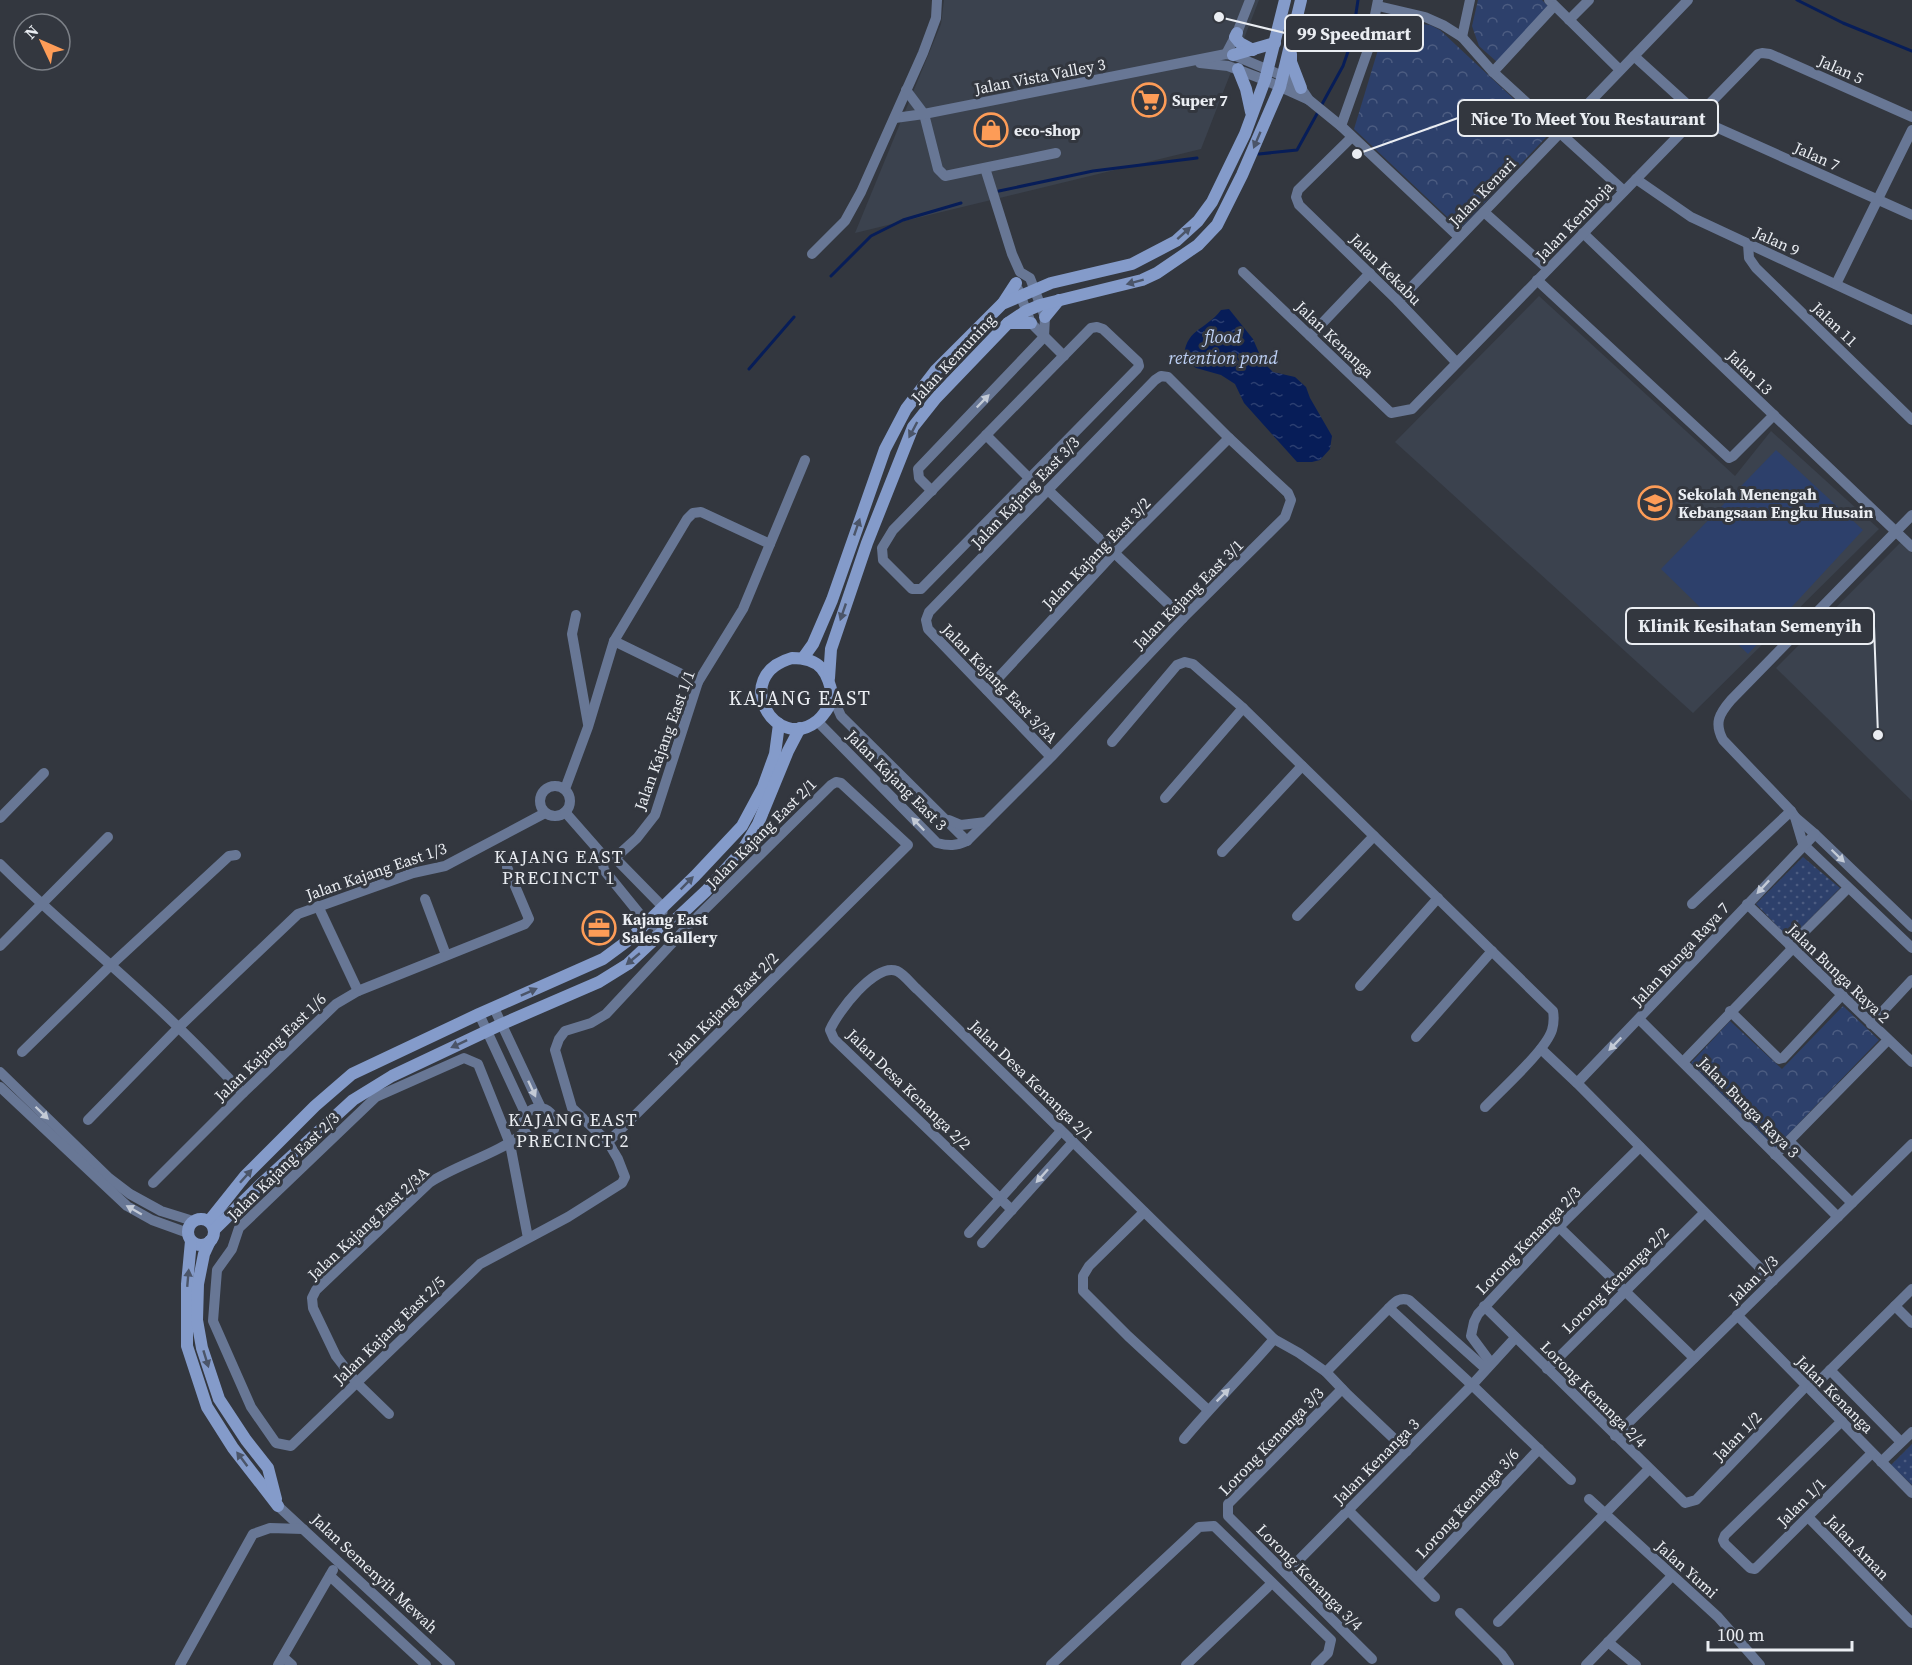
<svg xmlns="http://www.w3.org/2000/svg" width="1912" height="1665" viewBox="0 0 1912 1665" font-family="'Source Serif 4',serif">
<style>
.built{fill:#3b424e}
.grass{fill:url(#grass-dots)}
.forest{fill:url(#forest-crowns)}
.garden{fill:#2d406b}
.water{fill:url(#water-ripples)}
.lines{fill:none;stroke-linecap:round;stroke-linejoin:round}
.stream{stroke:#071d58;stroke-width:3}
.street{stroke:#687795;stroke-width:10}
.secondary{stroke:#849bca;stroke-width:12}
.oneway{fill:#4b5569}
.oneway2{fill:#c3cad6}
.labels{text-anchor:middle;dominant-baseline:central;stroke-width:6;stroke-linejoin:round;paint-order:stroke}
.street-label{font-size:16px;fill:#eaedf2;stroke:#33373f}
.poi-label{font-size:16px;font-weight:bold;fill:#eaedf2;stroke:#33373f;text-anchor:start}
.water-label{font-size:18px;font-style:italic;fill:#bdd0f5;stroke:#33373f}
.neighbourhood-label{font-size:18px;letter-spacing:1.5px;fill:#eaedf2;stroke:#33373f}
.quarter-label{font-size:20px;letter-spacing:1.5px;fill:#eaedf2;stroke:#33373f}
.leader{fill:none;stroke:#eaedf2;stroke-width:2}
.callout-dot{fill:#eaedf2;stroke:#33373f;stroke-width:2}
.callout{fill:#33373f;stroke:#eaedf2;stroke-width:2}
.callout-label{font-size:18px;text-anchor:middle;font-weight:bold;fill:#eaedf2}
</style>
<defs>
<pattern id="grass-dots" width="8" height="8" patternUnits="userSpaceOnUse" patternTransform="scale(1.5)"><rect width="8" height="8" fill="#2d406b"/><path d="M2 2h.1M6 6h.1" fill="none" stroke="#4c5c81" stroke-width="1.8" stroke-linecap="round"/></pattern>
<pattern id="forest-crowns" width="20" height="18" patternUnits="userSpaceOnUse" patternTransform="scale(1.5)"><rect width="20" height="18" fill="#2d406b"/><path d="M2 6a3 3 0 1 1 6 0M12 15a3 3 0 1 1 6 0" fill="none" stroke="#4c5c81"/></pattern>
<pattern id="water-ripples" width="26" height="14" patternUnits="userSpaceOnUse" patternTransform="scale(1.5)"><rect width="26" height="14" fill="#071d58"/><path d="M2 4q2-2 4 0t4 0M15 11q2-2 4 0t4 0" fill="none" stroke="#2b3e70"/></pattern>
</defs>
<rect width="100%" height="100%" fill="#33373f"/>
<g class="built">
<polygon points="944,0 1259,0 1201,149 855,233 941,24"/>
<polygon points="1539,296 1735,476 1771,431 1879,529 1693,713 1395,442"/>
<polygon points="1901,542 1912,553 1912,801 1776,668"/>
</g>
<g class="grass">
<polygon points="1803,857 1840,888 1790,939 1756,904"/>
<polygon points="1912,1444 1912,1485 1891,1465"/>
</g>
<g class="forest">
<polygon points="1478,0 1542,0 1549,7 1497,62 1479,46 1472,26"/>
<polygon points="1387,20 1430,25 1440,30 1550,133 1460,229 1354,129"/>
<polygon points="1843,1006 1879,1040 1775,1148 1691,1063 1730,1021 1782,1069"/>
</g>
<polygon class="garden" points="1776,450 1863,530 1748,654 1661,569"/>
<path class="water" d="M1229,309L1253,339L1263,362L1273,372L1295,377L1306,387L1310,398L1332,436L1330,449L1320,460L1312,462H1297L1244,403L1235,384L1221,375L1196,368L1184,360C1184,329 1205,331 1221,310Z"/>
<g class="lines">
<g class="stream">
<polyline points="1797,0 1843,23 1912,51"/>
<polyline points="1321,106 1343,66 1352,40 1358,0"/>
<polyline points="1259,154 1297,150 1318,112"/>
<polyline points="999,191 1093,171 1197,158"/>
<polyline points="831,276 871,236 903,220 961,203"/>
<polyline points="749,369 794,317"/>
</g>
<g class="street">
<polyline points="1549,0 1620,70"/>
<polyline points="1378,6 1425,17 1443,25 1462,37 1493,72 1624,191"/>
<polyline points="1569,20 1589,0"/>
<polyline points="1462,37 1470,0"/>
<polyline points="1226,54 1237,33 1250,0"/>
<polyline points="1634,56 1699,115"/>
<polyline points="1200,63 1228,66 1265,80 1309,100"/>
<polyline points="1493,72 1554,6"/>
<polyline points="906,90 924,114 938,169 945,176 1056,153"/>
<polyline points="895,118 924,114 1226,54 1233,55 1283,76 1301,88 1309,100 1341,126 1459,237"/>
<polyline points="1709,124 1912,215"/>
<polyline points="1341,126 1368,50 1378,0"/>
<polyline points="1352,137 1298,190 1296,197 1299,205 1398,301 1456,362"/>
<polyline points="1636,179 1691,217 1912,320"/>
<polyline points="1484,212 1548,269"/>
<polyline points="1583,233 1912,547"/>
<polyline points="1748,244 1749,258 1756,268 1912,420"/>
<polyline points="812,254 845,221 861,192 923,53 936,18 937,0"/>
<polyline points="1243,272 1391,413 1412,409 1758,54 1762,53 1770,54 1912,117"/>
<polyline points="1537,280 1729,458 1733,456 1774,415"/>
<polyline points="1836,284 1912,130"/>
<polyline points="1018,289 1031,323 1064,356"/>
<polyline points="1398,301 1688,0"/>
<polygon points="1097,327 1103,329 1138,362 1139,366 1137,369 921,589 912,589 883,560 882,548 893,530 1091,328"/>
<polyline points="1310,336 1370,273"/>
<polyline points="986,435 1029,478"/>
<polyline points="1048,490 1183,618"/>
<polyline points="932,491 919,478 918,469 1044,337 1045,317 1030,278 1020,272 1012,254 985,168"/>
<path d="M1912,515L1731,700C1719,714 1714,723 1723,740L1791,811L1795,817L1803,844L1912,948"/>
<polyline points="576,615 572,634 588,724"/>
<polyline points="614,641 698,682"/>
<polyline points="987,690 1114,553 1229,438"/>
<polyline points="833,698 841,716 967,841"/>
<path d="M817,721L937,843C949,846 956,846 967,841L1051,757L1183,618L1285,517L1291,500L1288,493L1229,438L1168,377L1161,376L1155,380L929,612L926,620L928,629L1051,757"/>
<path d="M1112,742L1177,665L1185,662L1193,664L1243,708L1553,1011C1554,1017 1554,1023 1552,1030C1546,1050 1501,1090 1485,1107"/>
<circle cx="555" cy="801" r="15"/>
<polyline points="565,789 588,727 614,641 687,519 693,513 701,512 770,544"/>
<polyline points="1165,798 1243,708"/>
<polyline points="565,812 601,853 615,858 663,907 661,925 655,938"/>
<polyline points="1795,817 1815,834 1912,927"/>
<polyline points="0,818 44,773"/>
<polyline points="949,820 961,825 986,822"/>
<polyline points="1222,852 1302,766"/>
<polyline points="601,853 604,870 647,923 654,925"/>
<polyline points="615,858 637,838 655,815 698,682 743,609 805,460"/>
<path d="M0,864C57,921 121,971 179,1028C201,1049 222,1071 243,1093"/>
<polyline points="425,899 446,955"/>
<polyline points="1692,904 1791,811"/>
<polyline points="1747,904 1912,1062"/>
<polyline points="318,906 358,991"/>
<polyline points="1297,916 1374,836"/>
<polyline points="0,946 108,837"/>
<polyline points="1790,946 1848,888"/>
<polyline points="1360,986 1438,898"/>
<polyline points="494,1008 541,1108"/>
<polyline points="1730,1011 1779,1059 1783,1058 1841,996"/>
<polyline points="479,1014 526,1115"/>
<polyline points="1639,1019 1838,1217"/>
<polyline points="1871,1024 1912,980"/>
<polyline points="1416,1037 1492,951"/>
<polyline points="1541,1049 1577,1083 1773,1281"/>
<polyline points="22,1052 111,965 229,856 236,855"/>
<polyline points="1683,1062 1792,949"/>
<polyline points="0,1072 109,1178 130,1194 161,1211 193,1221"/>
<polyline points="1577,1083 1815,834"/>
<polyline points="0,1087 127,1206 152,1220 188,1233"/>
<circle cx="539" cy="1124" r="16"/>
<polyline points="88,1120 179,1027 298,914 413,873 445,866 545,813"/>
<polyline points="1789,1141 1852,1203"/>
<polyline points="1775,1155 1888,1040"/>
<polyline points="153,1183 243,1093 336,1004 358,991 525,924 529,919 507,867"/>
<path d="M1012,1210L834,1039L830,1030C837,1013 875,962 897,971C904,974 912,985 918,990L1274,1339L1299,1353L1326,1372L1348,1395L1407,1451"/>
<polyline points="1144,1212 1089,1266 1083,1276 1083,1291 1128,1336 1208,1410"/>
<polyline points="1559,1227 1694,1358"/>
<polyline points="969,1233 1061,1131"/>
<polyline points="528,1238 510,1144 478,1064 464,1058 376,1097 239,1228 232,1249 217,1270 213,1321 251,1407 276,1443 291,1446 480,1264 568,1217 622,1183 625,1177 618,1159 608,1142 572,1108 555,1050 559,1039 565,1031 591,1023 606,1014 688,926 831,785 836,782 841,783 908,845 608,1142"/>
<polyline points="982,1243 1073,1142"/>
<polyline points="1484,1306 1685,1503 1696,1500 1807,1385"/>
<polyline points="1895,1306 1912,1323"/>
<polyline points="1389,1308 1472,1385 1571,1480"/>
<polyline points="1737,1315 1912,1493"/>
<polyline points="1491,1363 1471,1336 1474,1322 1478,1314 1559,1227 1640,1147"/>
<polyline points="1547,1369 1704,1213"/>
<polyline points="1830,1370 1901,1442"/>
<path d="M1326,1372L1389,1308C1395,1302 1399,1297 1409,1300L1486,1369"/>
<polyline points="1342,1389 1228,1504 1228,1516 1372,1659"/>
<polyline points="1811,1389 1912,1289"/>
<path d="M389,1414L356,1382L336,1356L313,1308L312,1298L316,1290L429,1183C460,1163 496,1155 525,1132"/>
<polyline points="1842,1421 1725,1535 1723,1540 1725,1544 1750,1568 1755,1569 1872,1453"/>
<polyline points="1615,1436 1912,1144"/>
<path d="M1184,1439C1213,1404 1245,1373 1274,1339"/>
<polyline points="1881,1462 1912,1432"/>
<polyline points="1589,1499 1718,1617 1760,1665"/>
<polyline points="278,1506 450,1665"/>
<polyline points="1348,1510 1435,1597"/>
<polyline points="1808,1517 1912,1623"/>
<polyline points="1286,1573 1472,1385 1515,1338"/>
<polyline points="330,1576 426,1665"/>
<polyline points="1417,1578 1539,1449"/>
<polyline points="1460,1613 1502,1655 1509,1665"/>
<polyline points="1498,1622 1649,1469"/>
<polyline points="1608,1642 1636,1665"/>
<polyline points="283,1657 292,1665"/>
<polyline points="180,1665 253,1534 270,1528 303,1529"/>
<polyline points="278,1665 333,1570"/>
<polyline points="1051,1665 1199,1527 1214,1526 1331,1640 1328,1653 1316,1665"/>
<polyline points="1186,1665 1272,1583"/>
<polyline points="1586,1665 1672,1576"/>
</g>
<g class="secondary">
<polyline points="1237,33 1235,37 1240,43 1253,50"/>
<polyline points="1291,54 1291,62 1301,88"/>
<polyline points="1233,55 1275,43"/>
<polyline points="1238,69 1246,89 1251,112"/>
<polyline points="1003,303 1016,283"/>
<polyline points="1045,317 1059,300"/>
<polyline points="1008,323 1031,323"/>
<path d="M792,658C821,658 828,672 833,698C829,706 825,715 817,721C776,754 729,676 792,658Z"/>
<polyline points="803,658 813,644 832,600 885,449 906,409 936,370 1002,304 1051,283 1132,264 1176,241 1198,221 1212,202 1245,134 1265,80 1285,0"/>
<polyline points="829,678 831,649 867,543 913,427 936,398 1008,323 1026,311 1040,305 1142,280 1157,273 1198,245 1217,225 1242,175 1280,87 1301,0"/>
<circle cx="201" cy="1232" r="13"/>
<polyline points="209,1221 245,1176 315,1106 352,1074 479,1014 603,959 630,939 695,876 742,826 763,787 775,754 779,724"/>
<polyline points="214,1230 259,1186 353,1100 392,1076 502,1024 599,982 628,964 706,891 742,851 758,824 788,751 800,728"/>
<polyline points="191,1241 187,1284 187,1346 207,1407 233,1448 278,1506"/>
<polyline points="210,1241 204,1254 198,1284 197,1320 202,1348 219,1399 246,1440 268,1468 276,1499"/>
</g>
</g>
<defs><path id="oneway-solid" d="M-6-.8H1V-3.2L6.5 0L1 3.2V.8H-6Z" transform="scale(1.5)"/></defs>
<g class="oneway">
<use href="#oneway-solid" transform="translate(1257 140) rotate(113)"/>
<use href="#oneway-solid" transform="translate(1184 233) rotate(-42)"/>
<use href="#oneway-solid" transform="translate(1135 282) rotate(165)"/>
<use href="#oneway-solid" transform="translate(913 430) rotate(118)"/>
<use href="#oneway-solid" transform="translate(857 527) rotate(-71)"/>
<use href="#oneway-solid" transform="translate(843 612) rotate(109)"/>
<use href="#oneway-solid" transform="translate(687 883) rotate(-45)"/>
<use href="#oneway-solid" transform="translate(633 959) rotate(140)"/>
<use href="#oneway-solid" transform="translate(529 992) rotate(-24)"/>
<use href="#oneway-solid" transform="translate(459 1044) rotate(155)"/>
<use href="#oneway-solid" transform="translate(246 1176) rotate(-48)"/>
<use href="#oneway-solid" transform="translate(188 1278) rotate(-85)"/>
<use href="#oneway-solid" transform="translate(206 1359) rotate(73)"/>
<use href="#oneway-solid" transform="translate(242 1459) rotate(-127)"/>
</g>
<g class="oneway2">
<use href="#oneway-solid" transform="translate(983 401) rotate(-46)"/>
<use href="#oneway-solid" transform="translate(918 824) rotate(-134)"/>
<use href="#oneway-solid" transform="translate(1838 856) rotate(44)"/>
<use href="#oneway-solid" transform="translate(1763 887) rotate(133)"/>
<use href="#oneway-solid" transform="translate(1615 1044) rotate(134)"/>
<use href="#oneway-solid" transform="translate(532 1089) rotate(65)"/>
<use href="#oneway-solid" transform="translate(42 1113) rotate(44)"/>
<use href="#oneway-solid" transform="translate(1042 1176) rotate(132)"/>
<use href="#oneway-solid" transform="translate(134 1210) rotate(-150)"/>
<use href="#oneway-solid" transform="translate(1223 1395) rotate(-45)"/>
</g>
<defs>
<symbol id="supermarket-ring" viewBox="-11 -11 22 22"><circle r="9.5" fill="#33373f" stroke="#fd9c57" stroke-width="1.5"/><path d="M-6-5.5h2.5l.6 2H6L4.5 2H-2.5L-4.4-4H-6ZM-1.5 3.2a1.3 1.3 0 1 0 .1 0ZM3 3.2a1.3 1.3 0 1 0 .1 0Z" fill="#fd9c57"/></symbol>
<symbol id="shop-ring" viewBox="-11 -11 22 22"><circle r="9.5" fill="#33373f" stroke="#fd9c57" stroke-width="1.5"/><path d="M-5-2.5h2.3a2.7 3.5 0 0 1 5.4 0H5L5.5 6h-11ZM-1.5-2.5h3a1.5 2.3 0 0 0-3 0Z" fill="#fd9c57"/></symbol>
<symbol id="school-ring" viewBox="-11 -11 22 22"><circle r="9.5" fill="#33373f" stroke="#fd9c57" stroke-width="1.5"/><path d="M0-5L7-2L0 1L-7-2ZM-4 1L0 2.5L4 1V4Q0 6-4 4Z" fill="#fd9c57"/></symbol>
<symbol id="office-ring" viewBox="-11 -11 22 22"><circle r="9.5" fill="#33373f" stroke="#fd9c57" stroke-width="1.5"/><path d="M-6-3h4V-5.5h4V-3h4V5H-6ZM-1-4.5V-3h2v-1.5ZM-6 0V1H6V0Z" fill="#fd9c57"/></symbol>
</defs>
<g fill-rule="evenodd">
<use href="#supermarket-ring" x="1130" y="81" width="38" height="38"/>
<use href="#shop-ring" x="972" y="111" width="38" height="38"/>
<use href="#school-ring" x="1636" y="484" width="38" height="38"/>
<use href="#office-ring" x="580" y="909" width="38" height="38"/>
</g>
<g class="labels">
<g class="street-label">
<text transform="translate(1841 69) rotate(24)">Jalan 5</text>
<text transform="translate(1040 76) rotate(-11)">Jalan Vista Valley 3</text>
<text transform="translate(1817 156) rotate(24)">Jalan 7</text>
<text transform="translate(1482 192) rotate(-46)">Jalan Kenari</text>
<text transform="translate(1574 221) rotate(-46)">Jalan Kemboja</text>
<text transform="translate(1777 241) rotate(25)">Jalan 9</text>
<text transform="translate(1386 269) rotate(45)">Jalan Kekabu</text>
<text transform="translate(1835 324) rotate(44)">Jalan 11</text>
<text transform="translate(1335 339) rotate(44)">Jalan Kenanga</text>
<text transform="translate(953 358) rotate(-47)">Jalan Kemuning</text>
<text transform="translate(1750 372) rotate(44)">Jalan 13</text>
<text transform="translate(1025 492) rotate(-46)">Jalan Kajang East 3/3</text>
<text transform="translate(1096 553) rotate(-46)">Jalan Kajang East 3/2</text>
<text transform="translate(1188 594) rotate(-45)">Jalan Kajang East 3/1</text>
<text transform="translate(1000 683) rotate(46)">Jalan Kajang East 3/3A</text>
<text transform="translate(664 740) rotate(-70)">Jalan Kajang East 1/1</text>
<text transform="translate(897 780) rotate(45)">Jalan Kajang East 3</text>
<text transform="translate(761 833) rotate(-45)">Jalan Kajang East 2/1</text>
<text transform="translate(376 871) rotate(-19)">Jalan Kajang East 1/3</text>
<text transform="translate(1680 954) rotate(-47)">Jalan Bunga Raya 7</text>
<text transform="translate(1839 973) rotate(44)">Jalan Bunga Raya 2</text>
<text transform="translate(723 1007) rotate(-45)">Jalan Kajang East 2/2</text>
<text transform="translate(270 1047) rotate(-44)">Jalan Kajang East 1/6</text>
<text transform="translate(1032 1080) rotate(44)">Jalan Desa Kenanga 2/1</text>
<text transform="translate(909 1089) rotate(44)">Jalan Desa Kenanga 2/2</text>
<text transform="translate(1749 1107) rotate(45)">Jalan Bunga Raya 3</text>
<text transform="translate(283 1166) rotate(-44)">Jalan Kajang East 2/3</text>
<text transform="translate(368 1223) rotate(-43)">Jalan Kajang East 2/3A</text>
<text transform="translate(1528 1240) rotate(-46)">Lorong Kenanga 2/3</text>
<text transform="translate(1753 1279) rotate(-44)">Jalan 1/3</text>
<text transform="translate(1615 1280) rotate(-45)">Lorong Kenanga 2/2</text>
<text transform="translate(389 1330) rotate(-44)">Jalan Kajang East 2/5</text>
<text transform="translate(1594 1394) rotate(45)">Lorong Kenanga 2/4</text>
<text transform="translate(1835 1394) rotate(45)">Jalan Kenanga</text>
<text transform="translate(1737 1436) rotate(-46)">Jalan 1/2</text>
<text transform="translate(1271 1441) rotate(-46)">Lorong Kenanga 3/3</text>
<text transform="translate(1376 1461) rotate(-45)">Jalan Kenanga 3</text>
<text transform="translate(1801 1502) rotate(-45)">Jalan 1/1</text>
<text transform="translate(1467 1503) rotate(-47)">Lorong Kenanga 3/6</text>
<text transform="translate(1858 1547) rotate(46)">Jalan Aman</text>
<text transform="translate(1687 1569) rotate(42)">Jalan Yumi</text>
<text transform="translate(375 1573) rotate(43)">Jalan Semenyih Mewah</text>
<text transform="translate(1310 1577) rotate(45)">Lorong Kenanga 3/4</text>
</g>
<g class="poi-label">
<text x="1172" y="100">Super 7</text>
<text x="1014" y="130">eco-shop</text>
<text x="1678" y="494">Sekolah Menengah<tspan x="1678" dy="18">Kebangsaan Engku Husain</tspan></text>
<text x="622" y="919">Kajang East<tspan x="622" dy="18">Sales Gallery</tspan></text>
</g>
<g class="water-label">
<text x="1223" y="336">flood<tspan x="1223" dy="21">retention pond</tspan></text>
</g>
<g class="neighbourhood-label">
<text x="559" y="856">KAJANG EAST<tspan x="559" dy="21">PRECINCT 1</tspan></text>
<text x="573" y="1119">KAJANG EAST<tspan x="573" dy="21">PRECINCT 2</tspan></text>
</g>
<g class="quarter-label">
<text x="800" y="698">KAJANG EAST</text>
</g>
</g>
<path class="leader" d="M1219 17L1285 33M1357 154L1458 118M1878 735L1874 626"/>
<g class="callout-dot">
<circle cx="1219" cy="17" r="6"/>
<circle cx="1357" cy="154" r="6"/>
<circle cx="1878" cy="735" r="6"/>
</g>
<g class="callout">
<rect x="1285" y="15" width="138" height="36" rx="6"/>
<rect x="1458" y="100" width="260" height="36" rx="6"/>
<rect x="1626" y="608" width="248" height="36" rx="6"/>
</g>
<g class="callout-label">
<text x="1354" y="40">99 Speedmart</text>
<text x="1588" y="125">Nice To Meet You Restaurant</text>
<text x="1750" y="632">Klinik Kesihatan Semenyih</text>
</g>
<g transform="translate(42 42) rotate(314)"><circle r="28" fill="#33373f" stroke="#7c8087" stroke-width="1.5"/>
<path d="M0-4.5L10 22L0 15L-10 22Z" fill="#fd9c57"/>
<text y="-9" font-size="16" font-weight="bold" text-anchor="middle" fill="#eaedf2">N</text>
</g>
<path d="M1708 1641v9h144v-9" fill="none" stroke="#eaedf2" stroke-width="3"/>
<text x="1717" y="1641" font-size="18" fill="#eaedf2" stroke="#33373f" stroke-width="4.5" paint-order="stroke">100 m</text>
</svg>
